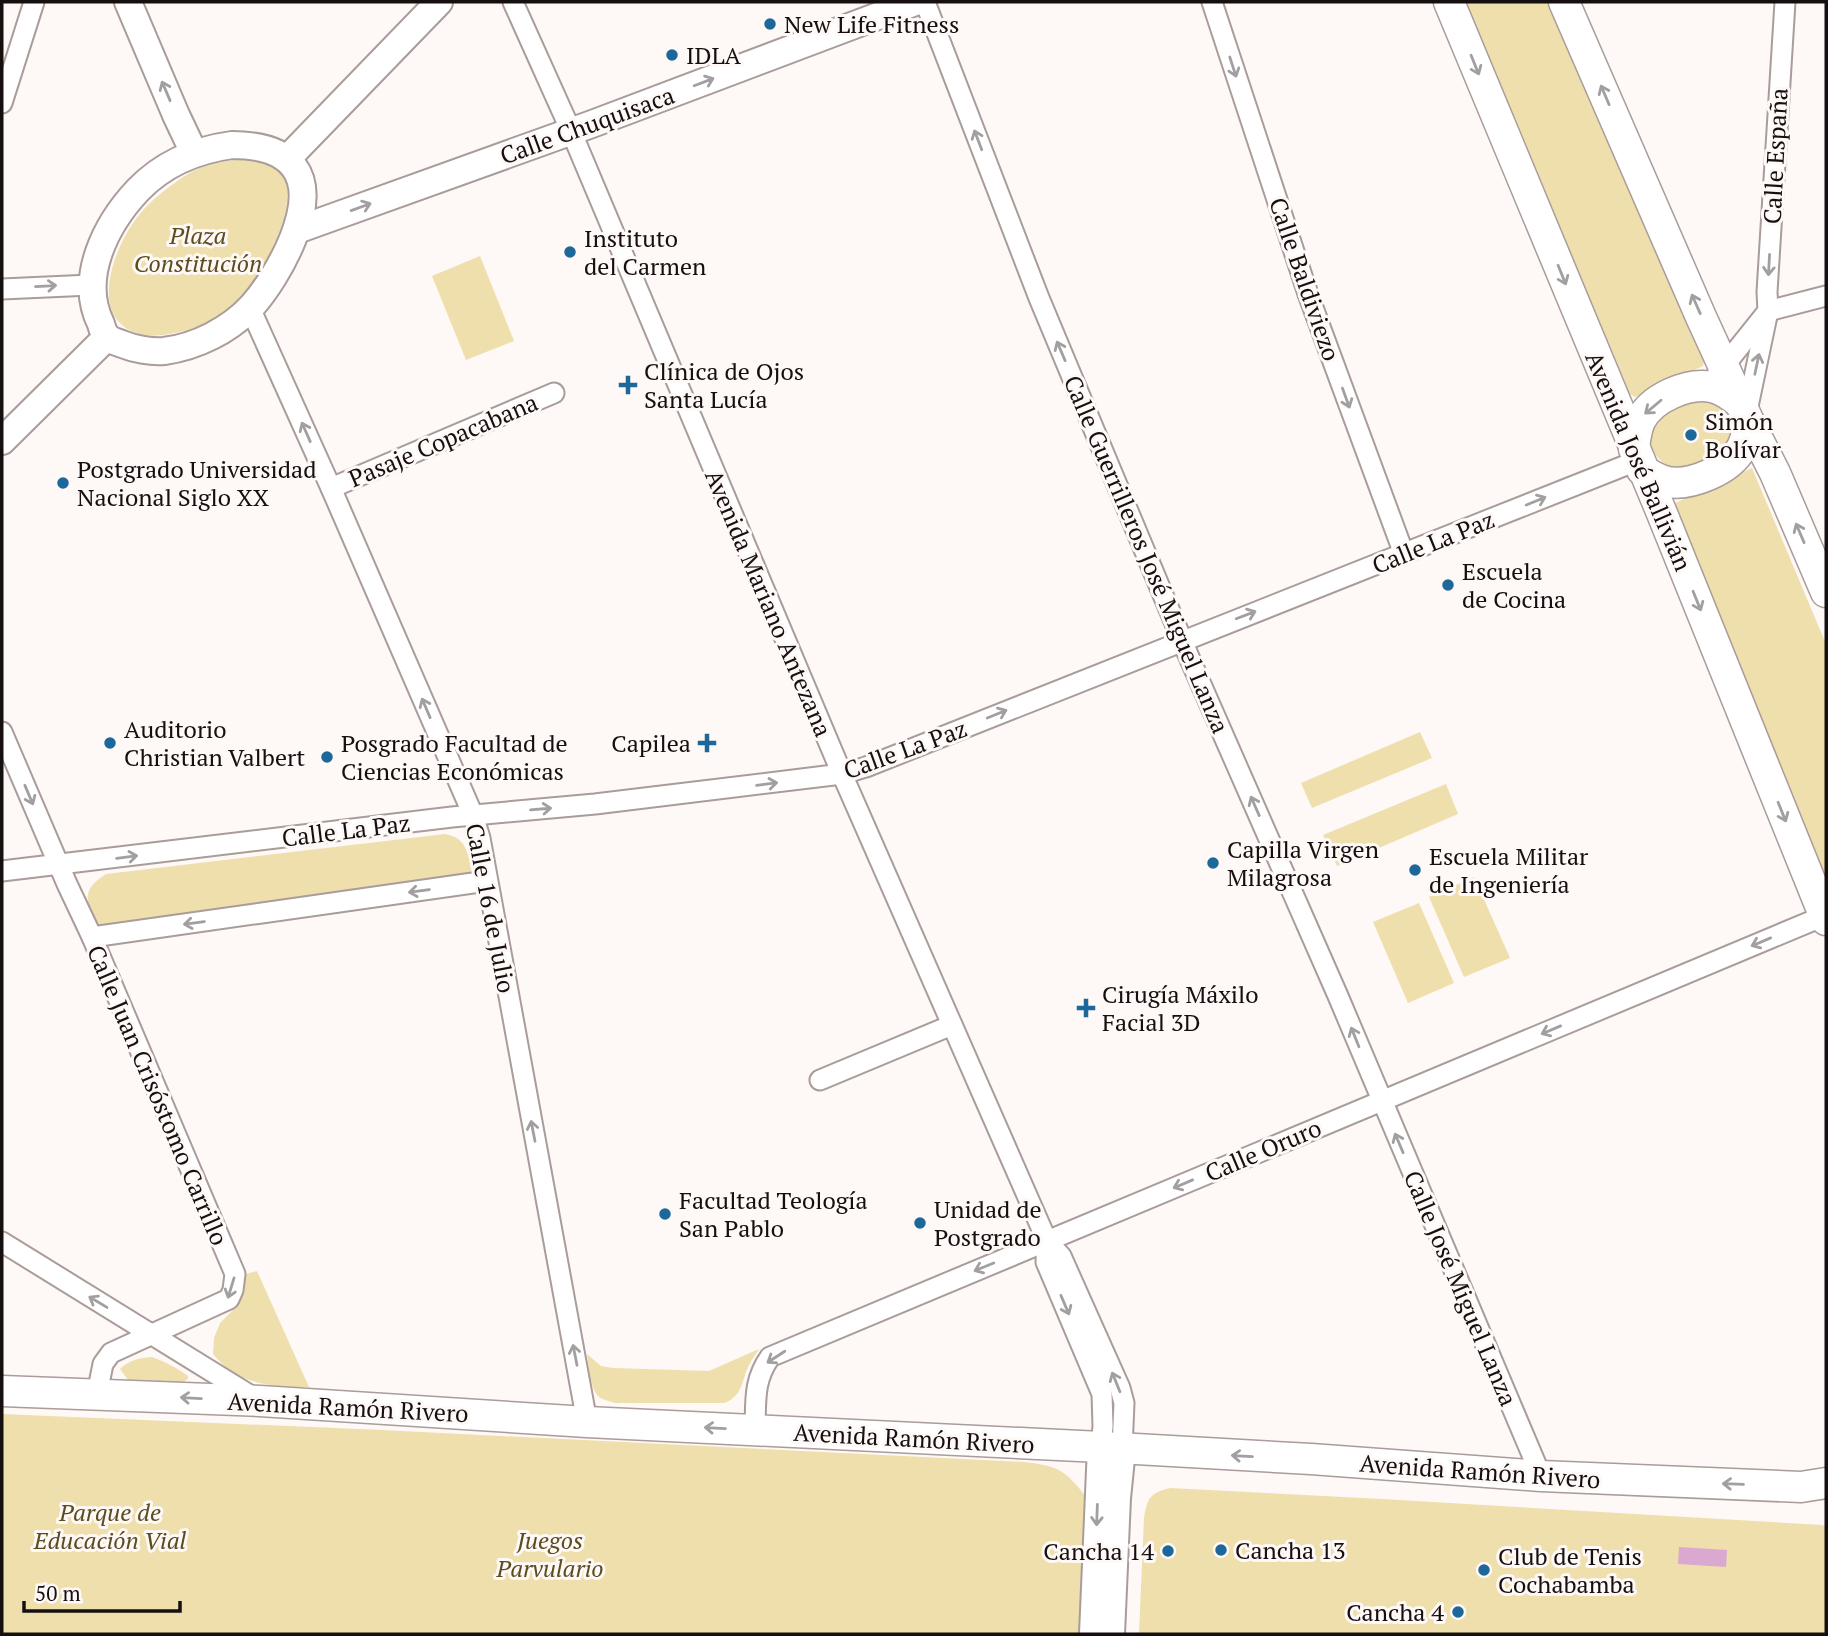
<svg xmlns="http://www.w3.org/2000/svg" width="1828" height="1636" viewBox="0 0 1828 1636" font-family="'PT Serif',serif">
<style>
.green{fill:#eedfac}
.water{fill:#dba8d1}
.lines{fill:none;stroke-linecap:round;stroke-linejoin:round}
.street-casing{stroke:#a99c99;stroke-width:23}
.secondary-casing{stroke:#a99c99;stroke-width:30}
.primary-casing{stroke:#a99c99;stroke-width:33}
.street{stroke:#fff;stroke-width:19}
.secondary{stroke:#fff;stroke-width:26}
.primary{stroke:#fff;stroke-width:30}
.oneway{stroke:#a19f9f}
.poi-dot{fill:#1d689b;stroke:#fef8f7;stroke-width:2.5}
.labels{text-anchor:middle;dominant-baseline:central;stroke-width:6;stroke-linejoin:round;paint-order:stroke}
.poi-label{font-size:24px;fill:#15100f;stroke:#fef8f7;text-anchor:start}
.street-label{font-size:24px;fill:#15100f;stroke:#fef8f7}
.park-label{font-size:24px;font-style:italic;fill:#5b4d1f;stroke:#fef8f7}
</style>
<rect width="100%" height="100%" fill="#fef8f7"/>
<g class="green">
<polygon points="1466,2 1549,2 1704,362 1703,366 1635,397 1630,394"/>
<path d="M249,159C260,162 274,165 282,175C291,186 287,208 283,221C266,272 235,320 180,332C166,335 151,338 137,333C86,317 115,244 139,215C151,200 167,188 183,177C203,164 225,160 249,159Z"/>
<polygon points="480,256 514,341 466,360 432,276"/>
<path d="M1698,401C1705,401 1713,401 1719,406C1728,415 1733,436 1726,447C1718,458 1691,470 1677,468C1657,466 1643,441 1655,423C1664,410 1684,405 1698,401Z"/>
<polygon points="1752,468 1826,644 1826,877 1673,504"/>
<polygon points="1420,732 1432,758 1312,808 1301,783"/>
<polygon points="1446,784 1458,814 1337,866 1323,835"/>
<path d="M445,834C469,838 468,857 473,877L98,929C87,903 79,891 106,874Z"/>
<polygon points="1474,877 1510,958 1464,977 1429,897"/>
<polygon points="1419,903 1454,983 1408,1003 1373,922"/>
<path d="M257,1271L309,1387C272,1387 238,1385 213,1354L214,1338L220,1323L236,1307L244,1293L246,1274Z"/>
<path d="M759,1349C756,1354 752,1359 749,1365C741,1381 744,1394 725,1403H615C610,1401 602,1400 598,1396C590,1387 589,1366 587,1354L601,1366L613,1368L709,1371Z"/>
<path d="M152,1357C166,1362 177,1368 188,1376V1379L183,1382L128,1380L120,1369C129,1360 140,1358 152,1357Z"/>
<path d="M2,1414L382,1430L1024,1462C1059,1466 1065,1470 1087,1498L1083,1634H2Z"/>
<path d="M1170,1488L1382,1499L1822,1525L1826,1527V1634H1139L1144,1518C1147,1498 1150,1493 1170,1488Z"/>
</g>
<polygon class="water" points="1679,1547 1727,1550 1726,1567 1678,1564"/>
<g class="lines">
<defs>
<g id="street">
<polyline points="513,2 571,131 842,774 1047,1241 1061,1256 1120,1388 1124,1403 1122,1449"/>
<polyline points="925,2 1039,298 1189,657 1338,996 1541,1476"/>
<polyline points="1212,2 1308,294 1404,554"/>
<polyline points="2,103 34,2"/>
<polyline points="2,289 91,285"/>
<polyline points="250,308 331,488 473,815 480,838 587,1422"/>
<polyline points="1718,371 1724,366 1768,311 1826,296"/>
<polyline points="1746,416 1768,311 1767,292 1785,2"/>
<polyline points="331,488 554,393"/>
<polyline points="2,732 67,884 92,937 235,1274 233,1290 229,1299 111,1353 103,1364 97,1394"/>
<polyline points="2,871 452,817 595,804 842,774 866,767 1639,460"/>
<polyline points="92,937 487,881"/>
<polyline points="820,1080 952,1025"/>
<polyline points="1047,1241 1046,1262 1102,1394 1103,1426 1101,1447"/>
<polyline points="2,1242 256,1399"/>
<path d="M755,1430C756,1402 753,1381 770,1357L1826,915"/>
</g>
<g id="secondary">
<polyline points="128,2 176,115 194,153"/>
<path d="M232,145C253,145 280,148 294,167C321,203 277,278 252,306C230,330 196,347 164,351C151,352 134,349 122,344C118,342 111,341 108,338C105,335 102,328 101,324C78,278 106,224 138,190C164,163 196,150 232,145Z"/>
<polyline points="287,159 439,2"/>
<polyline points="297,230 592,124 915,2"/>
<polyline points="2,441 107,337"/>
<polyline points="1093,1634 1101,1447"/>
<polyline points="1111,1634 1117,1498 1122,1449"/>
</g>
<g id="primary">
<polyline points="1449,2 1661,511 1826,920"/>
<polyline points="1564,2 1701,317 1749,422 1775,473 1826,592"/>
<path d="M1634,449C1635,439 1636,430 1640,421C1651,398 1688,382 1712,387C1724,390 1733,397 1741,404"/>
<path d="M1642,470C1651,475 1658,480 1668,482C1691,486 1729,470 1741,449C1746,441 1747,432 1749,422"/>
<polyline points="2,1391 260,1401 587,1422 1101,1447 1311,1459 1541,1476 1801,1487 1826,1483"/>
</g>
</defs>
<use href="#street" class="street-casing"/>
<use href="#secondary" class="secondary-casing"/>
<use href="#primary" class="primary-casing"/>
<use href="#street" class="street"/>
<use href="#secondary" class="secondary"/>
<use href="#primary" class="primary"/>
</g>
<defs><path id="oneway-shaft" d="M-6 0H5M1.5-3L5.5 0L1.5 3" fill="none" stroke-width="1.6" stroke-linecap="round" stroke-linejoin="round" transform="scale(1.75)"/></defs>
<g class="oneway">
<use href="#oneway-shaft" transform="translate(1475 65) rotate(68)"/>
<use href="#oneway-shaft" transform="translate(1233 67) rotate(72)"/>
<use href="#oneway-shaft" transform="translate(704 82) rotate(-21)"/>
<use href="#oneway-shaft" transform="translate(166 91) rotate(-113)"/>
<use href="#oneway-shaft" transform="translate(1605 95) rotate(-113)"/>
<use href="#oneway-shaft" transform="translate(978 140) rotate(-111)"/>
<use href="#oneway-shaft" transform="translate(361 207) rotate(-20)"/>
<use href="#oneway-shaft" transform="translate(1769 265) rotate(93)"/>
<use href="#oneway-shaft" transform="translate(1562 275) rotate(68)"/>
<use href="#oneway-shaft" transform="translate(46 286) rotate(-3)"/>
<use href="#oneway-shaft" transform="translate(1696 304) rotate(-114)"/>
<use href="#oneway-shaft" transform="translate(1061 351) rotate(-113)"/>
<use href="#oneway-shaft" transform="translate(1757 364) rotate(-78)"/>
<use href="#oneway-shaft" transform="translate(1346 398) rotate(70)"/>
<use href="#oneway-shaft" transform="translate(1653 407) rotate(140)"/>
<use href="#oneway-shaft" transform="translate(306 432) rotate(-114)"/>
<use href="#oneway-shaft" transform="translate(1536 501) rotate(-22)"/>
<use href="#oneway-shaft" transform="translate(1800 533) rotate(-113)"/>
<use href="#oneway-shaft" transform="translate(1697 601) rotate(68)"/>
<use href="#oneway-shaft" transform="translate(1246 615) rotate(-21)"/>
<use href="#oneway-shaft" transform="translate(426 708) rotate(-113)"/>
<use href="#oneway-shaft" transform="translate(997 714) rotate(-22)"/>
<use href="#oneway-shaft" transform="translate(767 784) rotate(-7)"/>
<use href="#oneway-shaft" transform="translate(29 795) rotate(67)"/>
<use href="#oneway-shaft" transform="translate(1255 806) rotate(-114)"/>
<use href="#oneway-shaft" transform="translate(541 809) rotate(-5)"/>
<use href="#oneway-shaft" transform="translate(1782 812) rotate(68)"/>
<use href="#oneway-shaft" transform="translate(127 857) rotate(-7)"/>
<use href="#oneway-shaft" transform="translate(419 891) rotate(172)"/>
<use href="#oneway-shaft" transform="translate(194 923) rotate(172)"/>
<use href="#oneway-shaft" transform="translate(1761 942) rotate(157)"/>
<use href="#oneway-shaft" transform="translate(1551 1030) rotate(157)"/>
<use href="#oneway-shaft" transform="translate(1355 1037) rotate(-112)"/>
<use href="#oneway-shaft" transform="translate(533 1131) rotate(-101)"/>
<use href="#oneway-shaft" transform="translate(1399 1143) rotate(-113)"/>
<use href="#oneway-shaft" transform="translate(1183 1184) rotate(157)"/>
<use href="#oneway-shaft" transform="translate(984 1267) rotate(158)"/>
<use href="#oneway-shaft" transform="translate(231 1288) rotate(107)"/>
<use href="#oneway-shaft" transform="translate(98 1302) rotate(-149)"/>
<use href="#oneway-shaft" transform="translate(1065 1305) rotate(67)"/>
<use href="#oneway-shaft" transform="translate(575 1355) rotate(-101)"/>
<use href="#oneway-shaft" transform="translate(776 1357) rotate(147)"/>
<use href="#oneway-shaft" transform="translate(1116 1382) rotate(-112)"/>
<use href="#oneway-shaft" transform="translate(191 1398) rotate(-177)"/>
<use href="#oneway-shaft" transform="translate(715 1428) rotate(-177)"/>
<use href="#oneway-shaft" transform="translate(1242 1456) rotate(-177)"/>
<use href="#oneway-shaft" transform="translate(1733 1484) rotate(-178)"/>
<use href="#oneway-shaft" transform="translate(1097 1515) rotate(92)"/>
</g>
<g class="poi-dot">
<circle cx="770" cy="24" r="7"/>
<circle cx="672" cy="55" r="7"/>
<circle cx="570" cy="252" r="7"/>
<path d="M624.5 374.5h7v7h7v7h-7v7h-7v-7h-7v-7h7z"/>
<circle cx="1691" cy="435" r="7"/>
<circle cx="63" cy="483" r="7"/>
<circle cx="1448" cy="585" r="7"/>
<circle cx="110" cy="743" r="7"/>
<path d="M703.5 732.5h7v7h7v7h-7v7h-7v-7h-7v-7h7z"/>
<circle cx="327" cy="757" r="7"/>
<circle cx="1213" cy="863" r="7"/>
<circle cx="1415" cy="870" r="7"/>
<path d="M1082.5 997.5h7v7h7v7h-7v7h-7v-7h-7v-7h7z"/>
<circle cx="665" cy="1214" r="7"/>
<circle cx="920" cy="1223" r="7"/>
<circle cx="1221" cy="1550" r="7"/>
<circle cx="1168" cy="1551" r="7"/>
<circle cx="1484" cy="1570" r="7"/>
<circle cx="1458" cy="1612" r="7"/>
</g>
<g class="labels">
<g class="poi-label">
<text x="784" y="24">New Life Fitness</text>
<text x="686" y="55">IDLA</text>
<text x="584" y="238">Instituto<tspan x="584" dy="28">del Carmen</tspan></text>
<text x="644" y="371">Clínica de Ojos<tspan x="644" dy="28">Santa Lucía</tspan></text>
<text x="1705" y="421">Simón<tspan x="1705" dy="28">Bolívar</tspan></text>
<text x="77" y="469">Postgrado Universidad<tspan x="77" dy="28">Nacional Siglo XX</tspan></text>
<text x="1462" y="571">Escuela<tspan x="1462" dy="28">de Cocina</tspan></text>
<text x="124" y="729">Auditorio<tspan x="124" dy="28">Christian Valbert</tspan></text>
<text x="341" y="743">Posgrado Facultad de<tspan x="341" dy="28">Ciencias Económicas</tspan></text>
<text x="691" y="743" text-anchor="end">Capilea</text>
<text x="1227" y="849">Capilla Virgen<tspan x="1227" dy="28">Milagrosa</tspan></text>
<text x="1429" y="856">Escuela Militar<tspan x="1429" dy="28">de Ingeniería</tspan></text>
<text x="1102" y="994">Cirugía Máxilo<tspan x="1102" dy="28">Facial 3D</tspan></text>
<text x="679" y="1200">Facultad Teología<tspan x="679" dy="28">San Pablo</tspan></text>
<text x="934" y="1209">Unidad de<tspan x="934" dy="28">Postgrado</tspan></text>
<text x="1235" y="1550">Cancha 13</text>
<text x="1154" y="1551" text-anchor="end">Cancha 14</text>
<text x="1498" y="1556">Club de Tenis<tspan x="1498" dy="28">Cochabamba</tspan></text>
<text x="1444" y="1612" text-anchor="end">Cancha 4</text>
</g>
<g class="street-label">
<text transform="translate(587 125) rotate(-20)">Calle Chuquisaca</text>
<text transform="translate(1775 156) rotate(-87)">Calle España</text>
<text transform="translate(1305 279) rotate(71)">Calle Baldiviezo</text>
<text transform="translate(443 440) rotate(-23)">Pasaje Copacabana</text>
<text transform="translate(1639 461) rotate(67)">Avenida José Ballivián</text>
<text transform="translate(1433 542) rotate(-22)">Calle La Paz</text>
<text transform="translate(1147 554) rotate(67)">Calle Guerrilleros José Miguel Lanza</text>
<text transform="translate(769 603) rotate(67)">Avenida Mariano Antezana</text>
<text transform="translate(905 749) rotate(-20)">Calle La Paz</text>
<text transform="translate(346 830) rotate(-7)">Calle La Paz</text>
<text transform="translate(491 908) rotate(79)">Calle 16 de Julio</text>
<text transform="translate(158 1095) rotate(67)">Calle Juan Crisóstomo Carrillo</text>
<text transform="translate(1263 1150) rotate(-23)">Calle Oruro</text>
<text transform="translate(1461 1288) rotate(67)">Calle José Miguel Lanza</text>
<text transform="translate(348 1407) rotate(3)">Avenida Ramón Rivero</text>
<text transform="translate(914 1438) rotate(3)">Avenida Ramón Rivero</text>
<text transform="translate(1480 1471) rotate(4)">Avenida Ramón Rivero</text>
</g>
<g class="park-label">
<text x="198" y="235">Plaza<tspan x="198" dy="28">Constitución</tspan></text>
<text x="110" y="1512">Parque de<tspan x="110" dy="28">Educación Vial</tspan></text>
<text x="550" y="1540">Juegos<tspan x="550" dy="28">Parvulario</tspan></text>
</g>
</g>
<rect width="1828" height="1636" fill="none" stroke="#15100f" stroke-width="7"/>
<path d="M24 1601v10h156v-10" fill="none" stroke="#15100f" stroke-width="3.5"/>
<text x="35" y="1601" font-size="21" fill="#15100f" stroke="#fef8f7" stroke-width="5" paint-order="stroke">50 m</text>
</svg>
